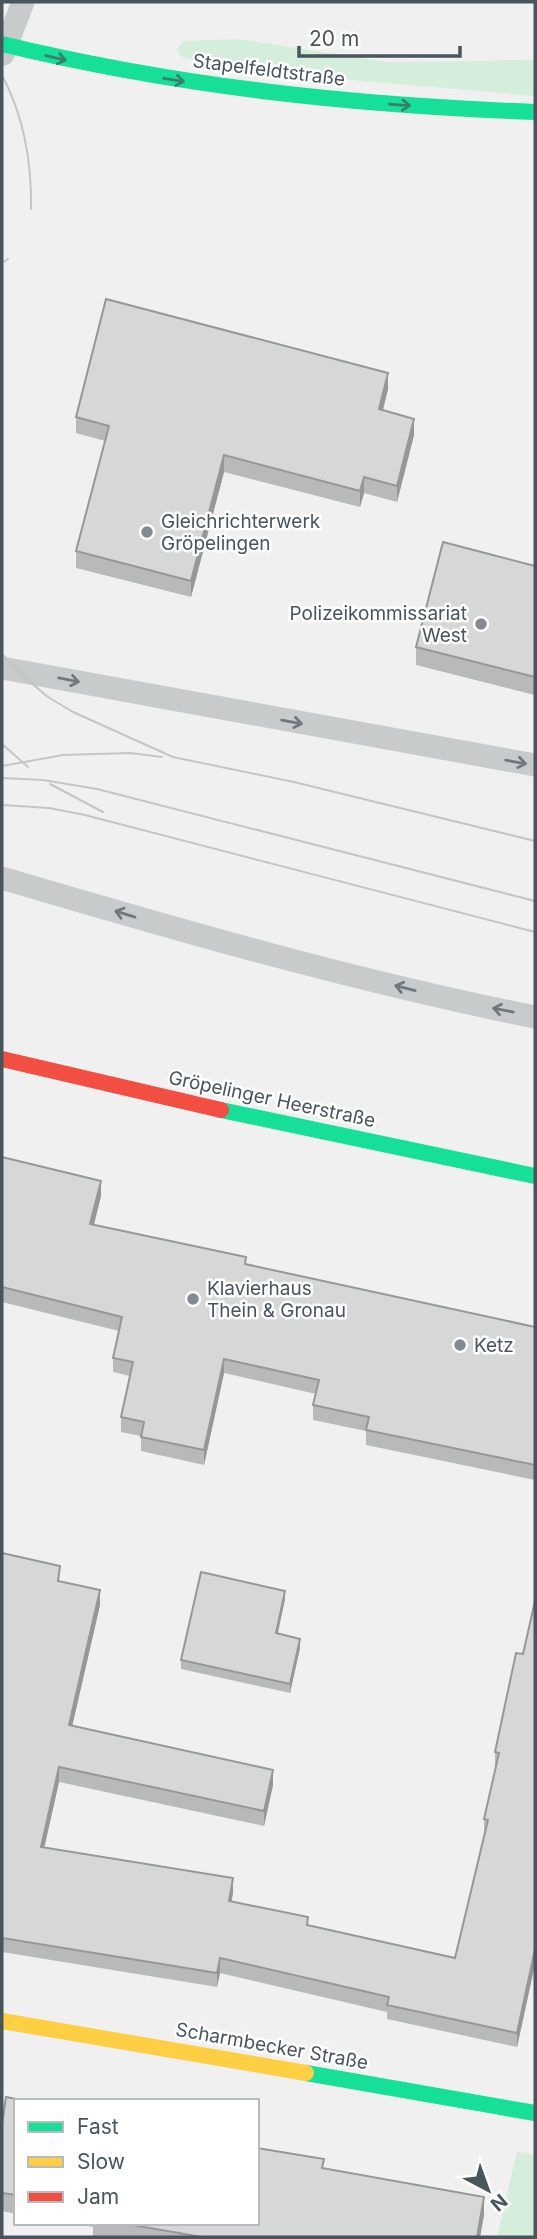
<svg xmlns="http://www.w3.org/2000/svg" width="537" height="2239" viewBox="0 0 537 2239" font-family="Inter,sans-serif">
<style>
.green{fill:#d5eedb}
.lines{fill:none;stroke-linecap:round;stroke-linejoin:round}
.lane{stroke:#c7cbcc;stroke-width:23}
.fast{stroke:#16e098;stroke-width:16}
.slow{stroke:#ffcf43;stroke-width:16}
.jam{stroke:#f24e42;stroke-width:16}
.tram{stroke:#c3c6c7;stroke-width:2}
.wall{fill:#b8baba}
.shaded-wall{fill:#969797}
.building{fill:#d6d8d8;stroke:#969797;stroke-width:2}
.oneway{stroke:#397f6e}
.oneway2{stroke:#6e787e}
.poi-dot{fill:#838b90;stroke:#fff;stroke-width:2.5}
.labels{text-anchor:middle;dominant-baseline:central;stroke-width:5;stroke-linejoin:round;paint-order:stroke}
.street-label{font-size:19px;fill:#48555c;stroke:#fff}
.poi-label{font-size:19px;fill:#48555c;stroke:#fff;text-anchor:start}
</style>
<rect width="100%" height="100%" fill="#f0f0f0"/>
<g class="green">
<polygon points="240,39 387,62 535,60 535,96 282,74 183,58 176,50 184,41"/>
<polygon points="517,2151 535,2155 535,2237 497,2237"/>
</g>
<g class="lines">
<g class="lane">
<polyline points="3,54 23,2"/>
<polyline points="2,668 535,765"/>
<path d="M2,878C178,930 355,981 535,1017"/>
</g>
<g class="fast">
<path d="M2,44C180,87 352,105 535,112"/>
<polyline points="221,1110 535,1176"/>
<polyline points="306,2073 535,2113"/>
</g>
<polyline class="slow" points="2,2021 306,2073"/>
<polyline class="jam" points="2,1059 221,1110"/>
<g class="tram">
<path d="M2,75C24,117 32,161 31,209"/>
<polyline points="2,263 8,259"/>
<polyline points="2,654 29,681 48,697 73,712 173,757 294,782 535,841"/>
<polyline points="2,744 28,767"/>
<polyline points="2,766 63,755 130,753 162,757"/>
<polyline points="2,778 43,780 97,789 535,901"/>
<polyline points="50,784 103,812"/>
<polyline points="2,805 49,808 85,815 535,932"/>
</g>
</g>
<g class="wall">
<polygon points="388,389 383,410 414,435 397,502 364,493 360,507 224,472 191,597 76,568 76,551 105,441 76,433 76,417"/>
<polygon points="535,566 535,695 416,665 416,647"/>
<polygon points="2,1157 101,1196 94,1225 246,1264 535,1327 535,1480 366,1445 366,1431 313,1420 313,1405 316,1394 224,1373 204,1465 141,1451 141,1436 121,1432 121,1417 130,1376 113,1372 113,1358 119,1331 2,1302"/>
<polygon points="2,1553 60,1582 100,1605 72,1726 273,1785 264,1826 59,1782 44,1848 233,1893 231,1901 308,1925 455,1958 484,1834 484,1819 496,1767 495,1767 495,1752 523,1654 535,1601 535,1964 517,2047 387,2019 387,2012 220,1973 217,1987 2,1952"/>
<polygon points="285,1599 277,1634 300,1648 290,1693 181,1669 181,1660"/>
<polygon points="16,2101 16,2214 2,2211 2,2124"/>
<polygon points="324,2168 484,2215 480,2237 93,2237 93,2227 72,2223 257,2223"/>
</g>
<g class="shaded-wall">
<polygon points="388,373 388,389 379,425 379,409"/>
<polygon points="414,419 414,435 397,502 397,486"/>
<polygon points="224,455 224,472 191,597 191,581"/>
<polygon points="364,477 364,493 360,507 360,491"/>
<polygon points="101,1181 101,1196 90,1239 90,1224"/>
<polygon points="224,1359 224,1373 204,1465 204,1450"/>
<polygon points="100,1590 100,1605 69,1740 69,1725"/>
<polygon points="285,1591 285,1599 276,1642 276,1633"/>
<polygon points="300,1639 300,1648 290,1693 290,1684"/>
<polygon points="59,1767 59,1782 41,1862 41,1847"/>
<polygon points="273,1770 273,1785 264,1826 264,1811"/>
<polygon points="233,1878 233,1893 229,1916 229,1901"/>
<polygon points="535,1949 535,1964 517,2047 517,2033"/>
<polygon points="220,1958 220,1973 217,1987 217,1973"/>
<polygon points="484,2197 484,2215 480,2237 477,2237"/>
</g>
<g class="building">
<polygon points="106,299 388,373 379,409 414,419 397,486 364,477 360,491 224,455 191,581 76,551 109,426 76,417"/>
<polygon points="443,542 535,566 535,677 416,647"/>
<polygon points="2,1157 101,1181 90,1224 246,1257 245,1264 535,1327 535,1465 366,1430 369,1417 313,1405 319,1380 224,1359 204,1450 141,1437 144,1422 121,1417 133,1362 113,1358 122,1317 2,1287"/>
<polygon points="2,1553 60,1566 58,1581 100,1590 69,1725 273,1770 264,1811 59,1767 41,1847 233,1878 229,1901 308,1917 307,1925 455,1958 488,1820 484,1819 499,1753 495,1752 516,1653 523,1654 535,1601 535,1949 517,2033 387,2005 389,1997 220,1958 217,1973 2,1938"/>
<polygon points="201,1572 285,1591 276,1633 300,1639 290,1684 181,1660"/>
<polygon points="6,2097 26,2101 16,2101 16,2195 2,2193 2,2124"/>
<polygon points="257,2148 324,2159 322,2168 484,2197 477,2237 202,2237 121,2223 257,2223"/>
</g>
<defs><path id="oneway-shaft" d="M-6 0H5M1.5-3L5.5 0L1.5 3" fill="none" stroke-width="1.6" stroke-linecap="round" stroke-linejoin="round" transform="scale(1.75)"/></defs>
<g class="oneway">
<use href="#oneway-shaft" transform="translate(56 58) rotate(13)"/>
<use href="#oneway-shaft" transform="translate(174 80) rotate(9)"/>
<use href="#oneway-shaft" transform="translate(400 105) rotate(4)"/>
</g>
<g class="oneway2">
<use href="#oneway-shaft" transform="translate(69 680) rotate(11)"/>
<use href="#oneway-shaft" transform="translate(292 722) rotate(10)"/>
<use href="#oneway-shaft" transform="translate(516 762) rotate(10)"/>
<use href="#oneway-shaft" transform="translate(125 914) rotate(-163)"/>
<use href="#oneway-shaft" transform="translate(405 988) rotate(-166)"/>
<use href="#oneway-shaft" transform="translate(503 1010) rotate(-169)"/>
</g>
<g class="poi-dot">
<circle cx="147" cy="532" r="7"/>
<circle cx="481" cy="624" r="7"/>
<circle cx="193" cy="1299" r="7"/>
<circle cx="460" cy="1345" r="7"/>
</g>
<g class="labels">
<g class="street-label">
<text transform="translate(269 70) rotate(7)">Stapelfeldtstraße</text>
<text transform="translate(272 1099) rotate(12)">Gröpelinger Heerstraße</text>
<text transform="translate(272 2046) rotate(10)">Scharmbecker Straße</text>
</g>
<g class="poi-label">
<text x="161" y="521">Gleichrichterwerk<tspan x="161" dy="22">Gröpelingen</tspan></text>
<text x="467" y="613" text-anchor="end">Polizeikommissariat<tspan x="467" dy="22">West</tspan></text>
<text x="207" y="1288">Klavierhaus<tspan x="207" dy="22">Thein &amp; Gronau</tspan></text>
<text x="474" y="1345">Ketz</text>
</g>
</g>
<rect width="537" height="2239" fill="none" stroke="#48555c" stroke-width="7"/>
<rect x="14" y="2099" width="245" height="126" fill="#ffffff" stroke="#b6bbbe" stroke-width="2"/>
<rect x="28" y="2122" width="35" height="10" fill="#16e098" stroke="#b6bbbe" stroke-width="2"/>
<text x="77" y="2134" font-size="21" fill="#48555c">Fast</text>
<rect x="28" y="2157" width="35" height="10" fill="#ffcf43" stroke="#b6bbbe" stroke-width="2"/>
<text x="77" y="2169" font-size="21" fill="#48555c">Slow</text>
<rect x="28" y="2192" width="35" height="10" fill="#f24e42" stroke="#b6bbbe" stroke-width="2"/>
<text x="77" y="2204" font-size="21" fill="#48555c">Jam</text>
<g transform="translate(488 2190) rotate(139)" stroke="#ffffff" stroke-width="5" paint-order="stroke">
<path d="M0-5L12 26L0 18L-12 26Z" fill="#48555c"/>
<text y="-10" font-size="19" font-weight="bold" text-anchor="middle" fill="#48555c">N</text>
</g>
<path d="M299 46v10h161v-10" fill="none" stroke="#48555c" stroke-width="3.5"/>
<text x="309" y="46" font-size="21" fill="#48555c" stroke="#ffffff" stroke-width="5" paint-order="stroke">20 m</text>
</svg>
